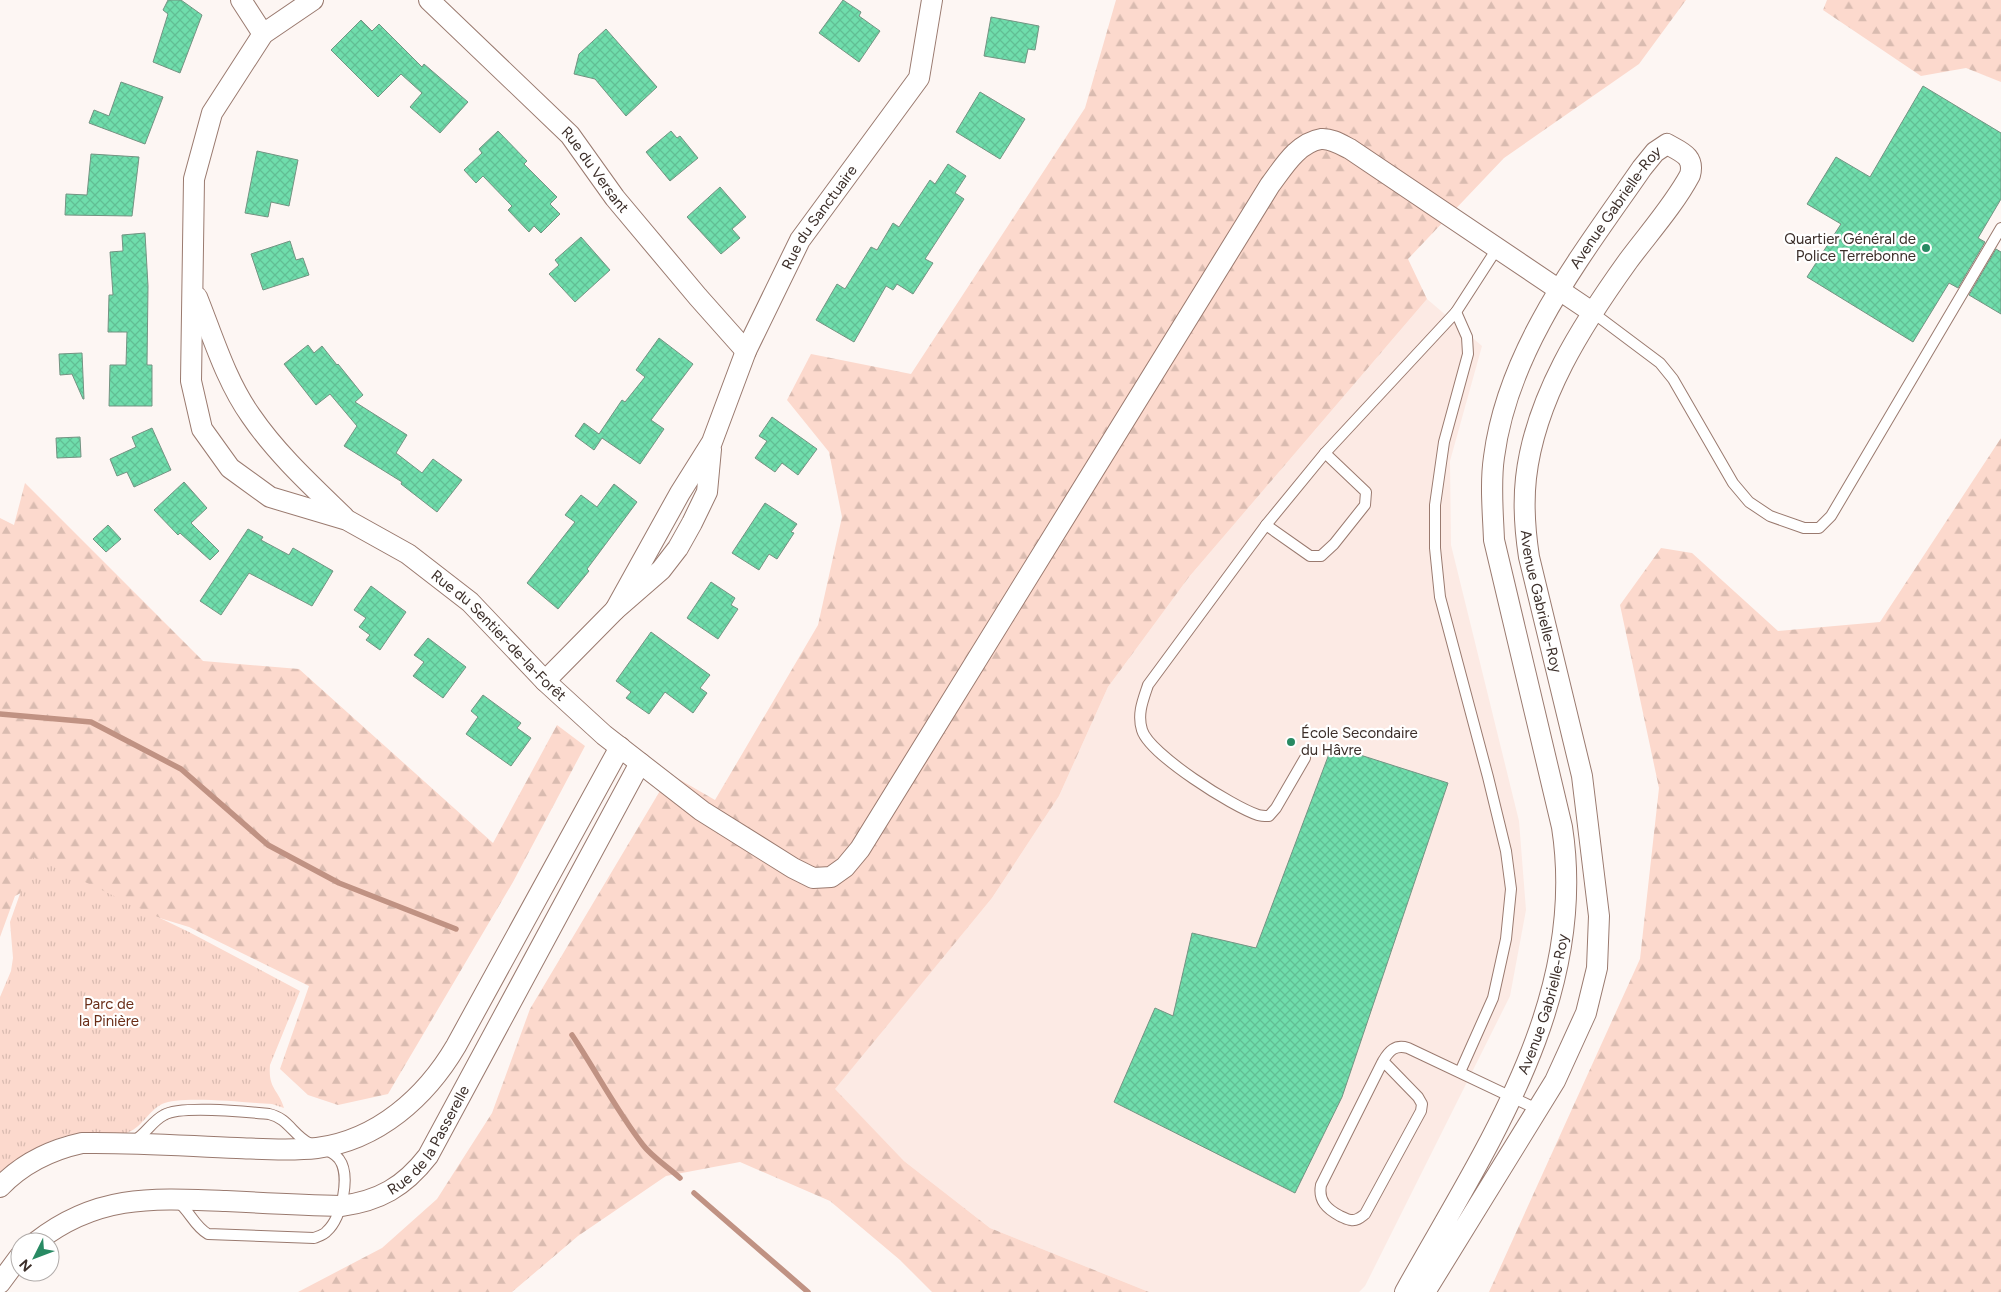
<svg xmlns="http://www.w3.org/2000/svg" width="2001" height="1292" viewBox="0 0 2001 1292" font-family="Figtree,sans-serif">
<style>
.built{fill:#fceae4}
.forest{fill:url(#forest-firs)}
.park{fill:url(#park-tufts)}
.lines{fill:none;stroke-linecap:round;stroke-linejoin:round}
.stream{stroke:#c09283;stroke-width:5.5}
.building{fill:url(#building-cross-hatch);stroke:#739382}
.lane-casing{stroke:#9a7a6f;stroke-width:12}
.street-casing{stroke:#9a7a6f;stroke-width:22}
.lane{stroke:#fff;stroke-width:10}
.street{stroke:#fff;stroke-width:20}
.poi-dot{fill:#288a63;stroke:#fff;stroke-width:2}
.labels{text-anchor:middle;dominant-baseline:central;stroke-width:4.5;stroke-linejoin:round;paint-order:stroke}
.street-label{font-size:15px;fill:#3c2f2a;stroke:#fff}
.poi-label{font-size:15px;fill:#3c2f2a;stroke:#fff;text-anchor:end}
.park-label{font-size:15px;fill:#6a2e18;stroke:#fff}
</style>
<defs>
<pattern id="forest-firs" width="22" height="20" patternUnits="userSpaceOnUse" patternTransform="scale(1.25)"><rect width="22" height="20" fill="#fcd9cd"/><path d="M5 1l3.5 6h-7zM16 11l3.5 6h-7z" fill="#d9bbb0"/></pattern>
<pattern id="park-tufts" width="24" height="20" patternUnits="userSpaceOnUse" patternTransform="scale(1.25)"><rect width="24" height="20" fill="#fcd9cd"/><path d="M3 7l-1-3M5 7V3M7 7l1-3M15 17l-1-3M17 17v-4M19 17l1-3" fill="none" stroke="#d9bbb0"/></pattern>
<pattern id="building-cross-hatch" width="8" height="8" patternUnits="userSpaceOnUse" patternTransform="scale(1.25)"><rect width="8" height="8" fill="#6fddac"/><path d="M0 0l8 8M0 8l8-8" fill="none" stroke="#61be94"/></pattern>
</defs>
<rect width="100%" height="100%" fill="#fdf6f3"/>
<polygon class="built" points="1427,299 1482,346 1450,461 1451,545 1519,821 1526,910 1510,996 1365,1286 1359,1292 1149,1292 990,1228 904,1161 834,1089 992,898 1059,796 1108,687 1189,577"/>
<g class="forest">
<polygon points="1116,0 1686,0 1639,64 1504,158 1408,259 1427,299 1189,577 1108,687 1059,796 992,898 835,1089 904,1161 990,1228 1149,1292 932,1292 900,1260 830,1201 740,1162 666,1176 578,1236 512,1292 298,1292 382,1248 437,1199 492,1113 530,1009 670,774 715,800 818,625 842,517 829,452 787,400 811,354 911,374 1085,108"/>
<polygon points="1827,0 2001,0 2001,82 1966,68 1921,76 1823,10"/>
<polygon points="2001,438 2001,1292 1489,1292 1640,959 1659,788 1620,605 1661,548 1692,553 1778,631 1880,622"/>
<polygon points="25,483 203,661 299,669 493,843 557,725 585,746 513,882 388,1094 338,1105 308,1095 280,1069 309,986 189,927 52,885 38,884 15,896 0,937 0,518 14,525"/>
</g>
<path class="park" d="M33,857L189,932L300,991L270,1065C268,1089 278,1089 284,1108L272,1104C248,1103 181,1095 162,1104C148,1111 141,1129 126,1133C112,1137 95,1132 81,1133C51,1136 22,1155 0,1174V997L11,971L13,958L10,922Z"/>
<g class="lines">
<g class="stream">
<polyline points="0,714 91,722 181,769 268,845 339,883 456,929"/>
<path d="M572,1035C596,1071 616,1110 643,1145C652,1157 668,1167 680,1178"/>
<polyline points="694,1193 808,1292"/>
</g>
</g>
<g class="building">
<polygon points="168,0 181,0 202,15 180,73 153,62 168,14 163,10"/>
<polygon points="843,0 861,12 859,16 880,31 859,62 819,33"/>
<polygon points="991,17 1039,26 1035,50 1028,49 1025,63 984,56"/>
<polygon points="361,20 372,31 379,24 422,67 424,64 468,102 440,133 410,107 422,93 401,74 378,97 331,50"/>
<polygon points="606,29 657,87 626,116 595,79 574,74 579,54"/>
<polygon points="121,82 163,97 145,144 89,123 94,110 109,116"/>
<polygon points="1923,86 2001,133 2001,199 1978,238 1985,242 1958,288 1949,283 1913,342 1807,277 1841,224 1807,204 1836,157 1870,177"/>
<polygon points="980,92 1025,119 1000,159 956,132"/>
<polygon points="498,131 527,161 524,164 557,197 550,204 560,214 541,233 534,226 529,232 508,210 512,206 483,176 476,183 464,170 482,153 479,149"/>
<polygon points="671,131 677,138 680,136 698,158 670,181 646,152"/>
<polygon points="257,151 298,160 289,206 271,202 268,217 245,213"/>
<polygon points="91,154 139,157 132,216 65,215 66,194 87,195"/>
<polygon points="948,164 966,176 955,193 964,199 925,259 933,263 913,294 897,284 893,290 886,286 854,342 816,320 837,284 845,289 871,247 877,250 893,223 899,227 930,180 935,184"/>
<polygon points="720,187 746,217 732,229 740,238 721,254 687,217"/>
<polygon points="145,233 148,286 147,365 152,365 152,406 109,406 110,365 126,365 127,332 108,332 109,295 113,295 110,252 123,251 122,235"/>
<polygon points="581,237 610,270 575,302 549,274 559,265 555,260"/>
<polygon points="290,241 296,260 303,258 309,275 263,290 251,254"/>
<polygon points="1996,249 2001,252 2001,314 1969,295"/>
<polygon points="659,338 693,364 651,420 664,429 640,464 602,438 594,450 575,436 584,423 599,434 622,400 625,402 645,377 636,370"/>
<polygon points="308,345 314,353 322,346 337,365 338,364 363,395 355,402 407,435 396,453 422,473 433,459 462,480 437,512 401,484 402,482 344,446 357,426 330,394 316,405 284,364"/>
<polygon points="82,353 84,399 83,399 72,374 60,375 59,354"/>
<polygon points="772,417 817,449 798,475 782,463 775,472 755,458 767,441 759,436"/>
<polygon points="152,428 171,470 134,487 127,472 117,476 110,459 136,447 132,437"/>
<polygon points="80,437 81,457 57,458 56,438"/>
<polygon points="184,482 207,508 191,523 219,551 210,560 180,533 178,535 154,510"/>
<polygon points="614,484 637,502 587,569 589,571 558,609 527,583 575,522 565,515 581,495 597,507"/>
<polygon points="765,503 797,524 791,532 794,533 777,559 769,554 759,570 732,553"/>
<polygon points="108,525 121,539 106,552 93,539"/>
<polygon points="248,529 263,537 261,540 289,555 293,548 333,571 312,606 249,573 221,615 200,601"/>
<polygon points="711,582 735,598 731,605 738,609 718,639 687,618"/>
<polygon points="371,586 406,612 380,650 366,640 370,635 359,627 366,618 354,610"/>
<polygon points="651,632 710,675 700,688 707,693 693,713 665,692 649,714 626,698 631,692 616,681"/>
<polygon points="428,638 466,667 443,698 413,676 424,662 414,655"/>
<polygon points="483,695 521,723 517,728 531,738 511,766 466,734 478,717 471,711"/>
<polygon points="1332,746 1448,783 1342,1097 1295,1193 1114,1102 1155,1008 1173,1016 1192,933 1256,948"/>
</g>
<g class="lines">
<defs>
<g id="lane">
<polyline points="1456,312 1498,247"/>
<polyline points="1592,312 1660,363 1673,379 1733,483 1749,502 1770,516 1804,528 1819,528 1831,516 2001,228"/>
<polyline points="1266,525 1310,556 1321,556 1334,544 1365,505 1366,492 1325,453"/>
<path d="M1305,758L1276,808L1269,816C1265,816 1261,816 1258,815C1233,807 1149,754 1142,730C1137,714 1143,700 1148,685L1266,525L1325,453L1456,312L1467,337L1468,354L1444,442L1435,505V548L1440,597L1488,777L1506,851L1511,889L1506,939L1493,998L1460,1072"/>
<path d="M1383,1061L1418,1097L1422,1104L1421,1111L1365,1214C1361,1217 1357,1221 1351,1220C1347,1220 1343,1217 1340,1216C1327,1209 1318,1201 1321,1185L1383,1061C1389,1051 1395,1044 1408,1048L1539,1110"/>
<path d="M134,1141C146,1134 152,1121 164,1115C181,1105 247,1112 269,1114C288,1118 293,1135 309,1143C319,1149 332,1149 339,1159C351,1175 342,1218 327,1231C324,1235 319,1236 314,1238L208,1234C194,1226 190,1211 177,1201"/>
</g>
<g id="street">
<polyline points="241,0 263,34"/>
<path id="s1" d="M313,0L263,34L212,113L194,179L191,381L202,429L230,468L270,497L347,520L408,554L470,602L545,681L604,735L702,811L793,868L813,878L831,877L845,867L860,849L1270,185C1283,168 1297,143 1321,139C1331,138 1342,145 1350,149L1592,312"/>
<path id="s2" d="M429,0L570,135L615,198L698,297L746,351"/>
<path d="M197,297C213,337 226,381 251,416C277,454 311,485 344,517"/>
<path id="s3" d="M615,610L680,493L712,442L746,351L800,240L919,78L932,0"/>
<polyline points="545,681 615,610 661,570 678,548 692,523 707,492 711,449"/>
<path d="M0,1187C23,1163 50,1150 82,1143C134,1142 186,1146 237,1148C264,1149 291,1151 317,1148C378,1140 426,1097 456,1046L620,747"/>
<path id="s4" d="M36,1242C97,1194 153,1198 226,1201C264,1203 302,1205 341,1206C379,1201 404,1187 428,1156L640,763"/>
<polyline points="0,1283 20,1256"/>
<path id="s5" d="M1405,1292C1485,1148 1589,1000 1562,827L1494,540C1493,513 1490,484 1494,457C1508,348 1582,255 1642,168L1655,152L1667,144C1681,152 1695,156 1690,175C1674,205 1648,234 1628,261C1582,325 1535,398 1526,478C1523,505 1525,531 1529,557L1582,776L1599,916L1597,968L1586,1013L1555,1081L1425,1292"/>
</g>
</defs>
<use href="#lane" class="lane-casing"/>
<use href="#street" class="street-casing"/>
<use href="#lane" class="lane"/>
<use href="#street" class="street"/>
</g>
<g class="poi-dot">
<circle cx="1926" cy="248" r="5"/>
<circle cx="1291" cy="742" r="5"/>
</g>
<g class="labels">
<g class="street-label">
<text stroke="none"><textPath href="#s2" startOffset="238">Rue du Versant</textPath></text>
<text stroke="none"><textPath href="#s5" startOffset="1160">Avenue Gabrielle-Roy</textPath></text>
<text stroke="none"><textPath href="#s3" startOffset="444">Rue du Sanctuaire</textPath></text>
<text stroke="none"><textPath href="#s5" startOffset="1759">Avenue Gabrielle-Roy</textPath></text>
<text stroke="none"><textPath href="#s1" startOffset="844">Rue du Sentier-de-la-Forêt</textPath></text>
<text stroke="none"><textPath href="#s5" startOffset="321">Avenue Gabrielle-Roy</textPath></text>
<text stroke="none"><textPath href="#s4" startOffset="431">Rue de la Passerelle</textPath></text>
</g>
<g class="poi-label">
<text x="1916" y="239">Quartier Général de<tspan x="1916" dy="17">Police Terrebonne</tspan></text>
<text x="1301" y="733" text-anchor="start">École Secondaire<tspan x="1301" dy="17">du Hâvre</tspan></text>
</g>
<g class="park-label">
<text x="109" y="1004">Parc de<tspan x="109" dy="17">la Pinière</tspan></text>
</g>
</g>
<g transform="translate(35 1257) rotate(228)"><circle r="24" fill="#ffffff" stroke="#b1acaa"/>
<path d="M0-4L9 19L0 12L-9 19Z" fill="#288a63"/>
<text y="-8" font-size="14" font-weight="bold" text-anchor="middle" fill="#3c2f2a">N</text>
</g>
</svg>
